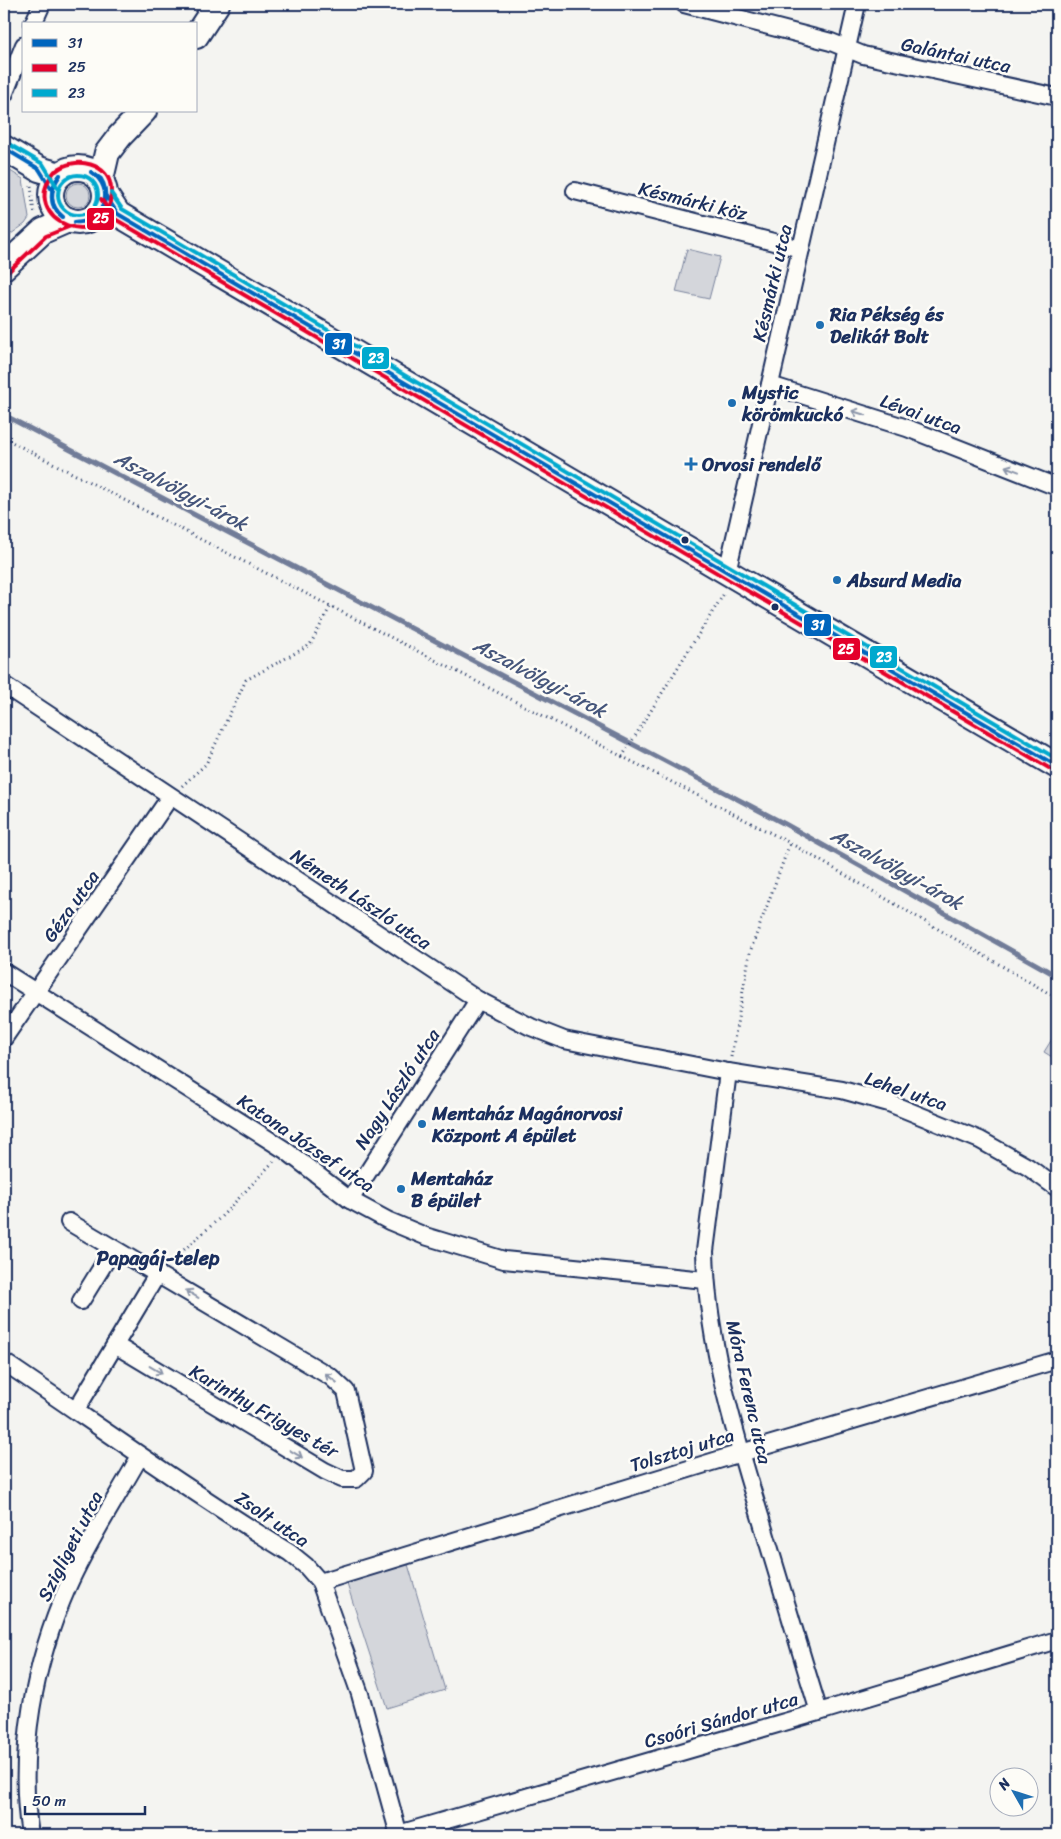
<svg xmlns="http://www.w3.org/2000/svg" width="1061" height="1839" viewBox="0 0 1061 1839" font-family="Sriracha,sans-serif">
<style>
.green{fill:#d4d6db;stroke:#78829c}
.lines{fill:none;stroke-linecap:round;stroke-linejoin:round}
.stream{stroke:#717c98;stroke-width:5}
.street-casing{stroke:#1b2f5e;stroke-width:20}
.secondary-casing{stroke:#1b2f5e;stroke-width:28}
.path{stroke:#1b2f5e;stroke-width:3;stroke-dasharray:1 4;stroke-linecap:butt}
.street{stroke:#fdfcf7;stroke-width:16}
.secondary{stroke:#fdfcf7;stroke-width:24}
.bus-1-casing{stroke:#fdfcf7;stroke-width:8}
.bus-2-casing{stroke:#fdfcf7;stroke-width:8}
.bus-3-casing{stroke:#fdfcf7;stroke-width:8}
.bus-1{stroke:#0065bd;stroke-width:4}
.bus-2{stroke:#e4002b;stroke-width:4}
.bus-3{stroke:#00a9ce;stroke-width:4}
.oneway{stroke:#8c96aa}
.poi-dot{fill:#1f6fb2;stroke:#fdfcf7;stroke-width:2}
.bus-dot{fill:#1b2f5e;stroke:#fdfcf7;stroke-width:2}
.labels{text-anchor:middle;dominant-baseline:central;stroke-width:5;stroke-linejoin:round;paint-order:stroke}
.street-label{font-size:19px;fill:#1b2f5e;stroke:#fdfcf7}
.poi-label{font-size:19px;font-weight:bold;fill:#1b2f5e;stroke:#fdfcf7;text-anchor:start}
.water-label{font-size:20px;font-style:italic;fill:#46567b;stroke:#fdfcf7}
.neighbourhood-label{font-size:20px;font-weight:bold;fill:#1b2f5e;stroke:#fdfcf7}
.line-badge{stroke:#fdfcf7;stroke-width:2}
.badge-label{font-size:14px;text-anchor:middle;font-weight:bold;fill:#fff}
</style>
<rect width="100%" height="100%" fill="#f4f4f1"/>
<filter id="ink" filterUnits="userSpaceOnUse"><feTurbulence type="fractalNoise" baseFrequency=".02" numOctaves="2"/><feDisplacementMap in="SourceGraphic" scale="10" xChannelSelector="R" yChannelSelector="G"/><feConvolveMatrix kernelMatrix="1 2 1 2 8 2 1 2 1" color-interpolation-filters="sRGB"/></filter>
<g filter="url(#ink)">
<g class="green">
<polygon points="4,167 23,179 29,218 25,224 4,239"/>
<circle cx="78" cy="195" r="12"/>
<polygon points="687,249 720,257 709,299 676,292"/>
<polygon points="1057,1031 1057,1060 1044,1052"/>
<polygon points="407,1561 445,1690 387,1708 346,1581"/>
</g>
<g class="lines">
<polyline class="stream" points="4,415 785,824 1057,976"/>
<defs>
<g id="street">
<polyline points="684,4 831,42 863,55 1057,97"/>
<polyline points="33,24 42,4"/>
<polyline points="4,95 24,45"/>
<polyline points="575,191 801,249"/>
<polyline points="770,385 907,428 1057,487"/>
<polyline points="727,572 857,4"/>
<polyline points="4,685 478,1000 531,1027 564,1040 728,1072 842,1090 889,1103 980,1140 1028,1167 1057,1188"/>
<polyline points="4,972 285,1150 350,1200 389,1221 425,1236 504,1260 705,1280"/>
<polyline points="4,1038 170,797"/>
<path d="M728,1072L705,1251C707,1341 734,1431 760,1516C780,1582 799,1647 819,1712"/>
<polyline points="350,1200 478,1000"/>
<polyline points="69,1222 331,1377 346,1391 364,1471 356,1479 342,1479 325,1471 115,1345"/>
<polyline points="81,1301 113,1249"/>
<path d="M4,1362C99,1426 192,1493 290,1553L306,1566L320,1582L360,1694L399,1835"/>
<polyline points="76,1410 158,1273"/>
<polyline points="320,1582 741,1453 1057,1360"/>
<path d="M30,1835C17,1752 34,1663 68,1586C88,1541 116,1499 140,1456"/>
<polyline points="395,1835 819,1712 1057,1640"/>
</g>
<g id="secondary">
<polyline points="196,36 217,4"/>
<polyline points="4,148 39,169 60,175"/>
<circle cx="78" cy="195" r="27"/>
<polyline points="101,179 107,153 120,136 144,111"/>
<polyline points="106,196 118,214 1057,766"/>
<polyline points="4,267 43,231 68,220"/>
</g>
</defs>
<use href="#street" class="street-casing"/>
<use href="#secondary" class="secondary-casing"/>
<g class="path">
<polyline points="31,186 34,215"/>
<polyline points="4,438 790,843 1057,998"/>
<polyline points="622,757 725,592"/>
<polyline points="182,786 206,764 246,680 310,645 330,607"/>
<polyline points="731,1057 750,952 790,843"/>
<polyline points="169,1263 221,1217 274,1161"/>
</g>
<use href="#street" class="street"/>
<use href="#secondary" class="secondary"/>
<defs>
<g id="bus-1">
<polyline points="4,148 39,169 52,190"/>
<path d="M60,175C50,190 48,205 63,217"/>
<path d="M60,175C49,188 48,207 63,217"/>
<polyline points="106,196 118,214 1057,766"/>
<path d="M75,222C106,225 116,188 91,172"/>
<path d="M75,222C82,221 88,221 94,217C105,208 109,191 101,179C98,177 94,174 91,172"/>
</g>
<g id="bus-2">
<path d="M55,171C13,221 111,259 111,191C112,163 74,155 56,171"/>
<polyline points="101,199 115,219 1054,771"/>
<polyline points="8,272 46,236 71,226"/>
</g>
<g id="bus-3">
<polyline points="7,143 43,164 57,187"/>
<circle cx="78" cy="195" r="20"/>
<polyline points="111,193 122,209 1057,759"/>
</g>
</defs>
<use href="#bus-1" class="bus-1-casing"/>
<use href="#bus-2" class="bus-2-casing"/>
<use href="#bus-3" class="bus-3-casing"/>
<use href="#bus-1" class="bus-1"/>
<use href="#bus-2" class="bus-2"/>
<use href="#bus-3" class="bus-3"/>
</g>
<defs><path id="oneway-shaft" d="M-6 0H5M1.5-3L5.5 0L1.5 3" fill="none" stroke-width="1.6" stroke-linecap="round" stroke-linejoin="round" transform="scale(1.25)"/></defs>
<g class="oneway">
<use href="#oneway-shaft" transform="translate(859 413) rotate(-163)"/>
<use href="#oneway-shaft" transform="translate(1012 469) rotate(-159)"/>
<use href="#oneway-shaft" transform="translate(192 1294) rotate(-149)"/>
<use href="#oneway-shaft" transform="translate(156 1370) rotate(31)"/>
<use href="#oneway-shaft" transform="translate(331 1378) rotate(-142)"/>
<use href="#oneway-shaft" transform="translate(296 1454) rotate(31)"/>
</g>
</g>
<g class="poi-dot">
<circle cx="820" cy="325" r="5"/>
<circle cx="732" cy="403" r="5"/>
<path d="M688.5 456.5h5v5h5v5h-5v5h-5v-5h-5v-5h5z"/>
<circle cx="837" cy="580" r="5"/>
<circle cx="422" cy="1124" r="5"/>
<circle cx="401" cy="1189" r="5"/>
</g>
<g class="bus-dot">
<circle cx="685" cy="540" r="4.5"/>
<circle cx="775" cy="607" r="4.5"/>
</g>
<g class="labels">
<g class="street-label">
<text transform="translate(956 55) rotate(12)">Galántai utca</text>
<text transform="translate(693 201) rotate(14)">Késmárki köz</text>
<text transform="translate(772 283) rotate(-77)">Késmárki utca</text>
<text transform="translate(921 414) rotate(20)">Lévai utca</text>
<text transform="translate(361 899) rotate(34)">Németh László utca</text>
<text transform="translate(71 906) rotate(-55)">Géza utca</text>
<text transform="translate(397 1089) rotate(-57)">Nagy László utca</text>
<text transform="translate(906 1091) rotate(19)">Lehel utca</text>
<text transform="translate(306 1143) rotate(34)">Katona József utca</text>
<text transform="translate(749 1392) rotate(77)">Móra Ferenc utca</text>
<text transform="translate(264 1411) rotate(30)">Karinthy Frigyes tér</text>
<text transform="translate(682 1450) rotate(-17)">Tolsztoj utca</text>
<text transform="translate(272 1519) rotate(34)">Zsolt utca</text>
<text transform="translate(70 1546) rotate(-63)">Szigligeti utca</text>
<text transform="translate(721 1720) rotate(-16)">Csoóri Sándor utca</text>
</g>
<g class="poi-label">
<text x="830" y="314">Ria Pékség és<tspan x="830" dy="22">Delikát Bolt</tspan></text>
<text x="742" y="392">Mystic<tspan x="742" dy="22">körömkuckó</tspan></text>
<text x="702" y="464">Orvosi rendelő</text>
<text x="847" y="580">Absurd Media</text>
<text x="432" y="1113">Mentaház Magánorvosi<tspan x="432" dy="22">Központ A épület</tspan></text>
<text x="411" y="1178">Mentaház<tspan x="411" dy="22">B épület</tspan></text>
</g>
<g class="water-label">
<text transform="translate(181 491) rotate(28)">Aszalvölgyi-árok</text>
<text transform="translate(540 678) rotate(28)">Aszalvölgyi-árok</text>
<text transform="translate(897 869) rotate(29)">Aszalvölgyi-árok</text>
</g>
<g class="neighbourhood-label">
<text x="158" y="1258">Papagáj-telep</text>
</g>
</g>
<g class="line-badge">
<rect x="86" y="207" width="29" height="24" rx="5" fill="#e4002b"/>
<rect x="324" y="332" width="29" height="24" rx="5" fill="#0065bd"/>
<rect x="361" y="346" width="29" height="24" rx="5" fill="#00a9ce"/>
<rect x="803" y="613" width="29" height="24" rx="5" fill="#0065bd"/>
<rect x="832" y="637" width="29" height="24" rx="5" fill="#e4002b"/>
<rect x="869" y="645" width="29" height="24" rx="5" fill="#00a9ce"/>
</g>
<g class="badge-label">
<text x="101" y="223">25</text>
<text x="339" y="349">31</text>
<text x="376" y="363">23</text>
<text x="818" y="630">31</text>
<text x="846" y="654">25</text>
<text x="884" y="662">23</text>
</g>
<rect width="1061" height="1839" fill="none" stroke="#fdfcf7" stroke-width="20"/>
<rect x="10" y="10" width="1041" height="1819" fill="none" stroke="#1b2f5e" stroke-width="2" filter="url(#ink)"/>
<rect x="22" y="22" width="175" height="90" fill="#fdfcf7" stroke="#a3aaba"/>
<rect x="32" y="39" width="25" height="8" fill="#0065bd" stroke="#a3aaba"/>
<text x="68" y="48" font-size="15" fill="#1b2f5e">31</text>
<rect x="32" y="64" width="25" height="8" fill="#e4002b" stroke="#a3aaba"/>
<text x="68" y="72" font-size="15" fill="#1b2f5e">25</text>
<rect x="32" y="89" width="25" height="8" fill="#00a9ce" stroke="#a3aaba"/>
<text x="68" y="98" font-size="15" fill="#1b2f5e">23</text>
<g transform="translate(1014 1792) rotate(309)"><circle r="24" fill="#fdfcf7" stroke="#a3aaba"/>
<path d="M0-4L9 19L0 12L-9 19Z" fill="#1f6fb2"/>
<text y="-8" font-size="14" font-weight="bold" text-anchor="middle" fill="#1b2f5e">N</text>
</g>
<path d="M25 1806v8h120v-8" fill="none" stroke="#1b2f5e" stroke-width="2.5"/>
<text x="32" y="1806" font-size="15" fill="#1b2f5e" stroke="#fdfcf7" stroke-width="4" paint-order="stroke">50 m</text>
</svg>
